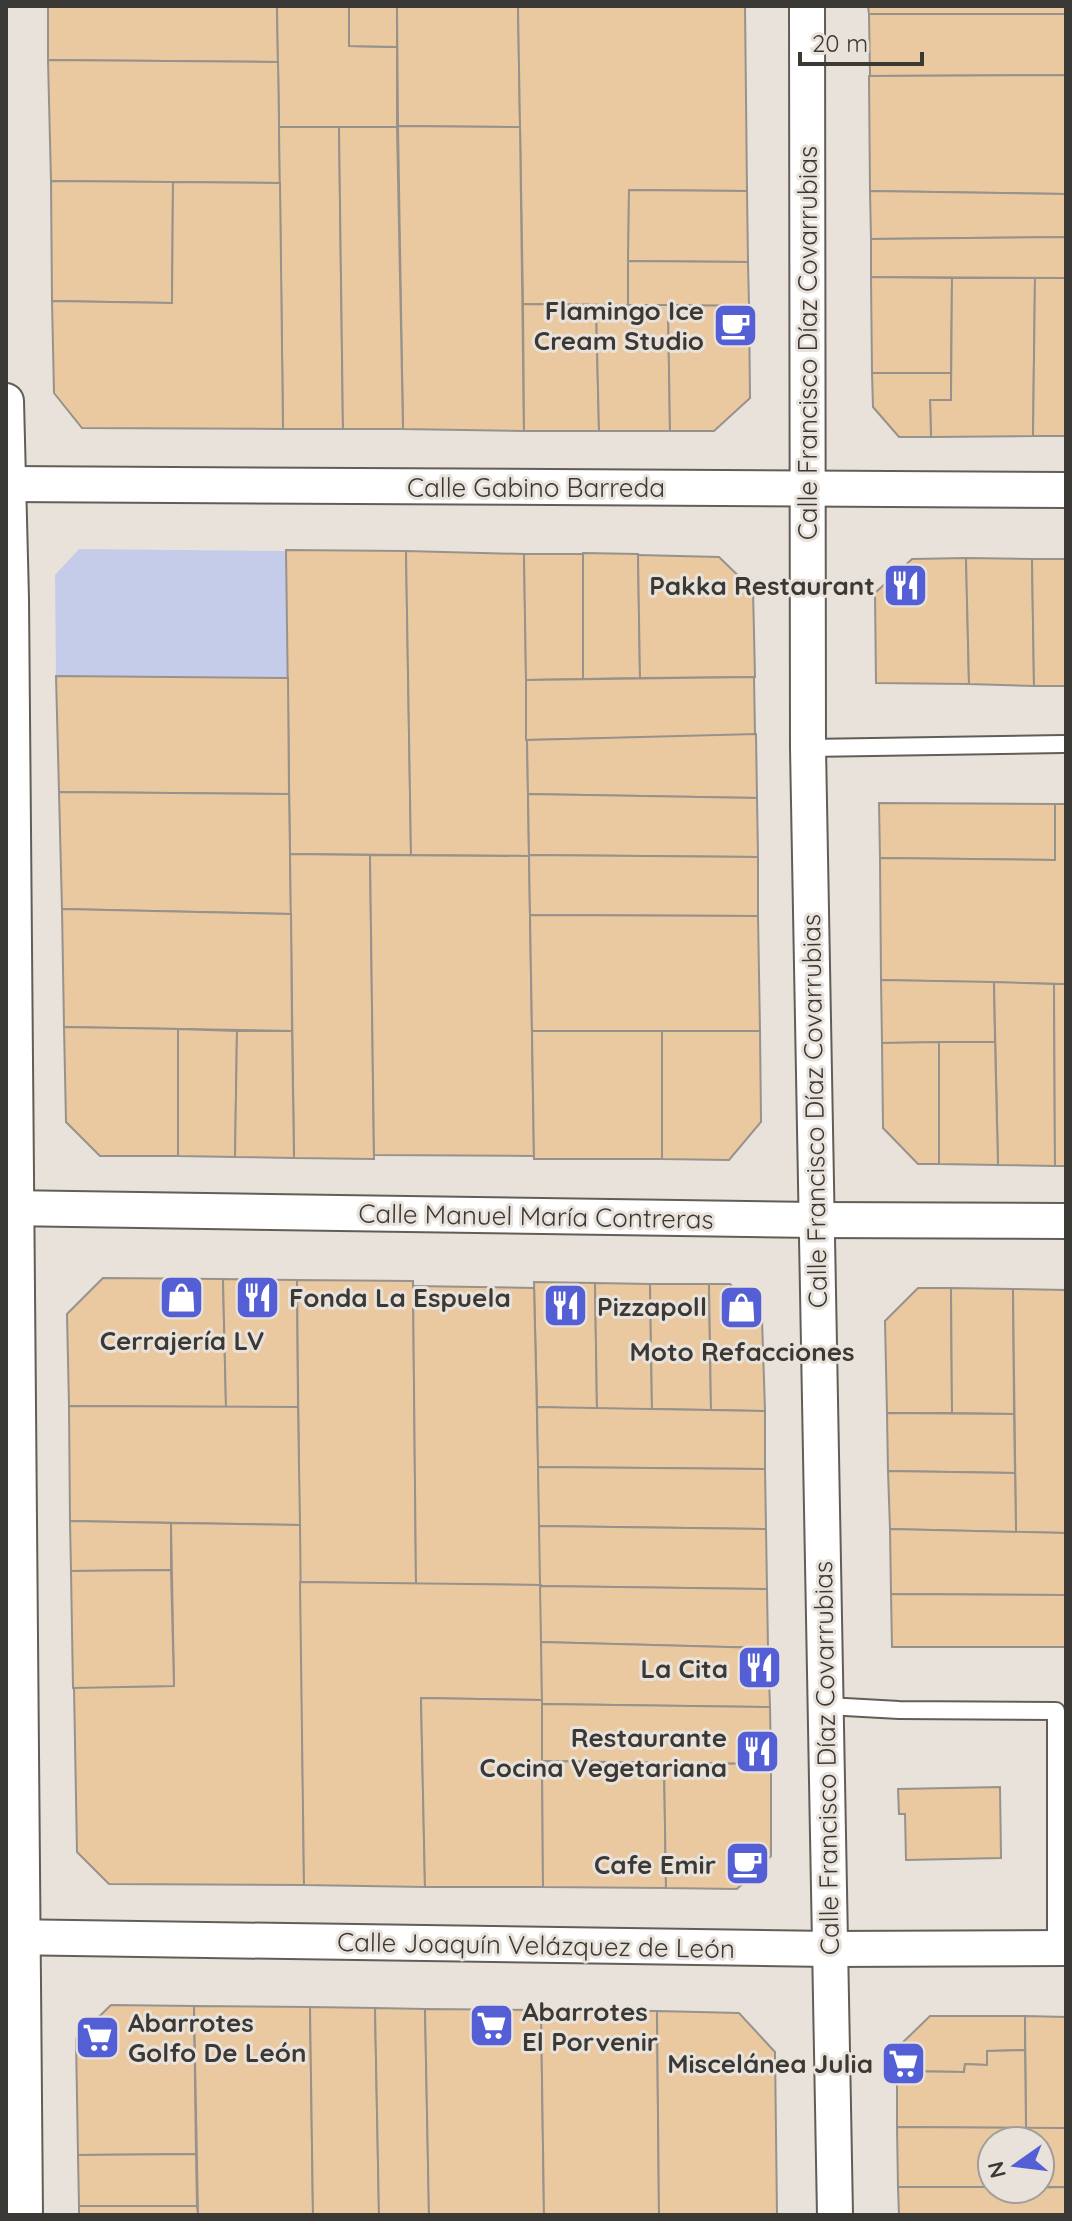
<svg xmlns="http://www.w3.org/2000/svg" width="1072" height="2221" viewBox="0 0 1072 2221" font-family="Quicksand,sans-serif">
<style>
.green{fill:#c5cce9}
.building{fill:#ebc9a0;stroke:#98928c;stroke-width:2}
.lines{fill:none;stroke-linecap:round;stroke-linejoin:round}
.service-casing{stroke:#635d58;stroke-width:20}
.minor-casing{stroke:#635d58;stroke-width:38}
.service{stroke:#fff;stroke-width:16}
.minor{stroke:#fff;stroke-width:34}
.labels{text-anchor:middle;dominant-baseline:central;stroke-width:6;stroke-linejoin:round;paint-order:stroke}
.poi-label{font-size:26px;font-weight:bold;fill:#3b3936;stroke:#e8e2db;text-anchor:end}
.street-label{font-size:26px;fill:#3b3936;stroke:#e8e2db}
</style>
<rect width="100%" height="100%" fill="#e8e2db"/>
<polygon class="green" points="79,549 286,551 288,678 56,676 55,575"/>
<g class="building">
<polygon points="48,6 277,6 278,62 48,60"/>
<polygon points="277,6 349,6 349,46 397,47 397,127 279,127"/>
<polygon points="349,6 397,6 397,47 349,46"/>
<polygon points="397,6 518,6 520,127 398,126"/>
<polygon points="518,6 745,6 747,191 629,190 628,305 523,304"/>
<polygon points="868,6 1066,6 1066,14 869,14"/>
<polygon points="869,14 1066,14 1066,75 870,76"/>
<polygon points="48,60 278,62 280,183 51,181"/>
<polygon points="1066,75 1066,194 870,191 869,76"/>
<polygon points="398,126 520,127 524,431 403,429"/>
<polygon points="279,127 339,127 343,429 283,429"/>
<polygon points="339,127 397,127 403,429 343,429"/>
<polygon points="51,181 173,182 172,303 52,301"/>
<polygon points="173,182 280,183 283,429 82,428 54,393 52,301 172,303"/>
<polygon points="629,190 747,191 748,262 628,261"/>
<polygon points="870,191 1066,194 1066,237 871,239"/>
<polygon points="1066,237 1066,278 871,277 871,239"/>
<polygon points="628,261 748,262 749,306 628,305"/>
<polygon points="871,277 952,278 951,373 872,373"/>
<polygon points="952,278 1035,278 1033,436 931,437 930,400 951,400"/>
<polygon points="1035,278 1066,278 1066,436 1033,436"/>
<polygon points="523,304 596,305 599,431 524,431"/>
<polygon points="596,305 668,305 670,431 599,431"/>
<polygon points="668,305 749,306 750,398 714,431 670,431"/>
<polygon points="872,373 951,373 951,400 930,400 931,437 899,437 873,407"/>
<polygon points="286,550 406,551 411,855 290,854"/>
<polygon points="406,551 524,554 529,856 411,855"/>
<polygon points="583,553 638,554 640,678 583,679"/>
<polygon points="524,554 583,554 583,679 526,680"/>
<polygon points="638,555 719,557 753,590 755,677 640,678"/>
<polygon points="966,558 969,684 876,683 875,593 912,559"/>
<polygon points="966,558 1032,559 1034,686 969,684"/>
<polygon points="1032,559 1066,559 1066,686 1034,686"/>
<polygon points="56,676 288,678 289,794 59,792"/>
<polygon points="754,677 755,735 526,740 526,680"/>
<polygon points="756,734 757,798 528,794 527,740"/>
<polygon points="59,792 289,794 291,914 62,909"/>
<polygon points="528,794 757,798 758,857 529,855"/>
<polygon points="879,803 1055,804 1055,860 880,858"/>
<polygon points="1055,804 1066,804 1066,984 881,980 880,858 1055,860"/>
<polygon points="290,854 370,855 374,1159 294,1158"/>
<polygon points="370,855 529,856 534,1156 374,1155"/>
<polygon points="529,855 758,857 758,916 530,915"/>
<polygon points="62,909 291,914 292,1031 64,1027"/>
<polygon points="530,915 758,916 760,1031 532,1031"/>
<polygon points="881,980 994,982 995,1042 882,1043"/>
<polygon points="994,982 1054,984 1055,1166 998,1165"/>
<polygon points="1054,984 1066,984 1066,1166 1055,1166"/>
<polygon points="64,1027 178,1029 178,1156 100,1156 66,1122"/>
<polygon points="178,1029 237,1031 235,1157 178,1156"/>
<polygon points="237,1031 292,1031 294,1158 235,1157"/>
<polygon points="532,1031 662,1031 662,1159 534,1159"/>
<polygon points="662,1031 760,1031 761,1122 729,1160 662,1159"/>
<polygon points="939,1042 995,1042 998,1165 939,1164"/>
<polygon points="939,1042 939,1164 918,1164 883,1128 882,1043"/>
<polygon points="103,1278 223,1279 226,1407 69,1406 67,1314"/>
<polygon points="223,1279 297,1280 298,1407 226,1407"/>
<polygon points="297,1280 413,1281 416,1584 300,1582"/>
<polygon points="534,1282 595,1283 597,1409 537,1407"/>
<polygon points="595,1283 650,1284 652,1409 597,1409"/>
<polygon points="650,1284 709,1284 711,1410 652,1409"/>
<polygon points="709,1284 730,1284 762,1319 765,1411 711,1410"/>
<polygon points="413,1286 534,1288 541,1585 416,1584"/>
<polygon points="918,1288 951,1288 952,1413 887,1413 885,1321"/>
<polygon points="951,1288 1013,1289 1014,1414 952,1413"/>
<polygon points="1013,1289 1066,1290 1066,1533 1016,1532"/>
<polygon points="69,1406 298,1407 300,1525 70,1521"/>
<polygon points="537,1407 765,1411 765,1469 538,1467"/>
<polygon points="887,1413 1014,1414 1015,1473 888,1471"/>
<polygon points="538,1467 765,1469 766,1529 539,1526"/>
<polygon points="888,1471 1015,1473 1016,1532 890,1529"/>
<polygon points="70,1521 171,1523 171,1570 71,1571"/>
<polygon points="171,1523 300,1525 304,1885 109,1884 77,1852 74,1687 174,1686"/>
<polygon points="539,1526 766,1529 767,1589 540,1586"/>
<polygon points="890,1529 1066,1533 1066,1595 891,1594"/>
<polygon points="171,1570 174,1686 73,1688 71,1571"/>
<polygon points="300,1582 541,1585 542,1700 421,1698 425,1887 304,1885"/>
<polygon points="540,1586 767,1589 768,1648 541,1642"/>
<polygon points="891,1594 1066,1595 1066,1647 892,1647"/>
<polygon points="541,1642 768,1648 770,1707 542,1704"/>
<polygon points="421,1698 542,1700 543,1887 425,1887"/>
<polygon points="542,1704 770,1707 771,1764 542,1761"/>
<polygon points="542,1761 664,1763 666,1888 543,1887"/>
<polygon points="664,1763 771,1764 771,1856 737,1889 666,1888"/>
<polygon points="1000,1787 1001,1858 906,1860 905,1814 899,1814 898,1789"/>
<polygon points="111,2005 194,2006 196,2154 78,2155 76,2039"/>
<polygon points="194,2006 310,2007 313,2215 198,2215"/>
<polygon points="310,2007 375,2008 379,2215 313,2215"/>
<polygon points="375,2008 425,2009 429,2215 379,2215"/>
<polygon points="425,2009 541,2010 544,2215 429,2215"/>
<polygon points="541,2010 657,2011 659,2215 544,2215"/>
<polygon points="657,2011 739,2013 775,2052 777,2215 659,2215"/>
<polygon points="930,2016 1025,2016 1025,2050 987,2051 987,2065 965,2064 964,2072 897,2071 896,2049"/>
<polygon points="1025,2016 1066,2017 1066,2128 1026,2128"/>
<polygon points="1025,2050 1026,2128 897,2127 897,2071 964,2072 965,2064 987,2065 987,2051"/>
<polygon points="897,2127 1066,2128 1066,2187 1040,2187 1040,2141 992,2141 992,2187 898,2187"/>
<polygon points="196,2154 197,2206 79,2206 78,2155"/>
<polygon points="898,2187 992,2187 992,2189 1066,2187 1066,2215 899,2215"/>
<polygon points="79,2206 197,2206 198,2215 79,2215"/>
</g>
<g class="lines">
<defs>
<g id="service">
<polyline points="808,748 1063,744"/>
<polyline points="827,1706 899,1710 1056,1711 1056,1947"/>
</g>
<g id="minor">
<polyline points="807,6 808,748 835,2215"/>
<polyline points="6,401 11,599 25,2215"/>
<polyline points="6,484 1066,490"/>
<polyline points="6,1208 815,1220 1066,1221"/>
<polyline points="6,1937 829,1949 1066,1948"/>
</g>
</defs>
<use href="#service" class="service-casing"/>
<use href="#minor" class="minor-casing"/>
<use href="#service" class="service"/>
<use href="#minor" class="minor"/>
</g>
<defs>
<symbol id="cafe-square" viewBox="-11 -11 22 22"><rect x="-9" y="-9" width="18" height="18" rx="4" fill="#555fd5" stroke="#e8e2db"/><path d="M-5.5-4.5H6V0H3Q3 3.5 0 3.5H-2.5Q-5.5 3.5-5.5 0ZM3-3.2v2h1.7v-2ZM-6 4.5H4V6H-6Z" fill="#fff"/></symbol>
<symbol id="restaurant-square" viewBox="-11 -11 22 22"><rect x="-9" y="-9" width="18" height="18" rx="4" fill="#555fd5" stroke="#e8e2db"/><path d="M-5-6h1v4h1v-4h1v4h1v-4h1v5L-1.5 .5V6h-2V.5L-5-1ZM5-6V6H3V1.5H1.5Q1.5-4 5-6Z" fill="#fff"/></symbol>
<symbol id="shop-square" viewBox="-11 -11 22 22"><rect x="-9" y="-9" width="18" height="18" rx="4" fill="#555fd5" stroke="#e8e2db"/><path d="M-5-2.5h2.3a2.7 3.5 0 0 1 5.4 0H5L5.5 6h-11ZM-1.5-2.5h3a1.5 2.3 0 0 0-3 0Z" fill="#fff"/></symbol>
<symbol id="supermarket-square" viewBox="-11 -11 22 22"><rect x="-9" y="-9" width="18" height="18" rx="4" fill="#555fd5" stroke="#e8e2db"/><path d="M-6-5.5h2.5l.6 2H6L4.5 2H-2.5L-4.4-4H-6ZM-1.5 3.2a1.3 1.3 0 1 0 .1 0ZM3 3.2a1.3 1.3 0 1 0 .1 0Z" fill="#fff"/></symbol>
</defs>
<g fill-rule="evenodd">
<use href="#cafe-square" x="710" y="300" width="51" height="51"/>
<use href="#restaurant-square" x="880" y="560" width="51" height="51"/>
<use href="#shop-square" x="156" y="1272" width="51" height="51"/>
<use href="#restaurant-square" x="232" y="1272" width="51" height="51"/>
<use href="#restaurant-square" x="540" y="1280" width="51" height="51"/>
<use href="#shop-square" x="716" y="1282" width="51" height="51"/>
<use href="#restaurant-square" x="734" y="1642" width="51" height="51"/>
<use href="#restaurant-square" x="732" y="1726" width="51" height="51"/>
<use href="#cafe-square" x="722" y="1838" width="51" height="51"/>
<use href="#supermarket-square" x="466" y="2000" width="51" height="51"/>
<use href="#supermarket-square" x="72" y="2012" width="51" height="51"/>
<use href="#supermarket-square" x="878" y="2038" width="51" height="51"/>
</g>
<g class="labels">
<g class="poi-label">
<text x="704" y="310">Flamingo Ice<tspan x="704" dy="30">Cream Studio</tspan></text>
<text x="875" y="585">Pakka Restaurant</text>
<text x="289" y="1297" text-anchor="start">Fonda La Espuela</text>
<text x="597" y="1306" text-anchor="start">Pizzapoll</text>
<text x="182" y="1340" text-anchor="middle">Cerrajería LV</text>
<text x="742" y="1351" text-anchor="middle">Moto Refacciones</text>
<text x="728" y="1668">La Cita</text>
<text x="727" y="1737">Restaurante<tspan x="727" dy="30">Cocina Vegetariana</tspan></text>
<text x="716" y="1864">Cafe Emir</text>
<text x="522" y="2011" text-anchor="start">Abarrotes<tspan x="522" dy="30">El Porvenir</tspan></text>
<text x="128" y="2022" text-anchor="start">Abarrotes<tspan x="128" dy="30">Golfo De León</tspan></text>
<text x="873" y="2063">Miscelánea Julia</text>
</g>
<g class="street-label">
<text transform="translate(807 343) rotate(-90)">Calle Francisco Díaz Covarrubias</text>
<text x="536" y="487">Calle Gabino Barreda</text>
<text transform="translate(814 1111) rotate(-91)">Calle Francisco Díaz Covarrubias</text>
<text transform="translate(536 1216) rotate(1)">Calle Manuel María Contreras</text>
<text transform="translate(826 1758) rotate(-91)">Calle Francisco Díaz Covarrubias</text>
<text transform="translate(536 1945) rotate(1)">Calle Joaquín Velázquez de León</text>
</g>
</g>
<rect width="1072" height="2221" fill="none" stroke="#3b3936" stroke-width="16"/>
<g transform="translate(1016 2165) rotate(256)"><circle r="38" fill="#e8e2db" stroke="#a39e99" stroke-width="2"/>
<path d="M0-6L14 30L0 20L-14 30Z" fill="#555fd5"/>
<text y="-12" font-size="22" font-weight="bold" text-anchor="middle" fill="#3b3936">N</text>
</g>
<path d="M800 52v12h122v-12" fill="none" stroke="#3b3936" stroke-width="4"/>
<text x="812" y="52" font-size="24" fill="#3b3936" stroke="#e8e2db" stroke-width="6" paint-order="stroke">20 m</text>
</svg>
